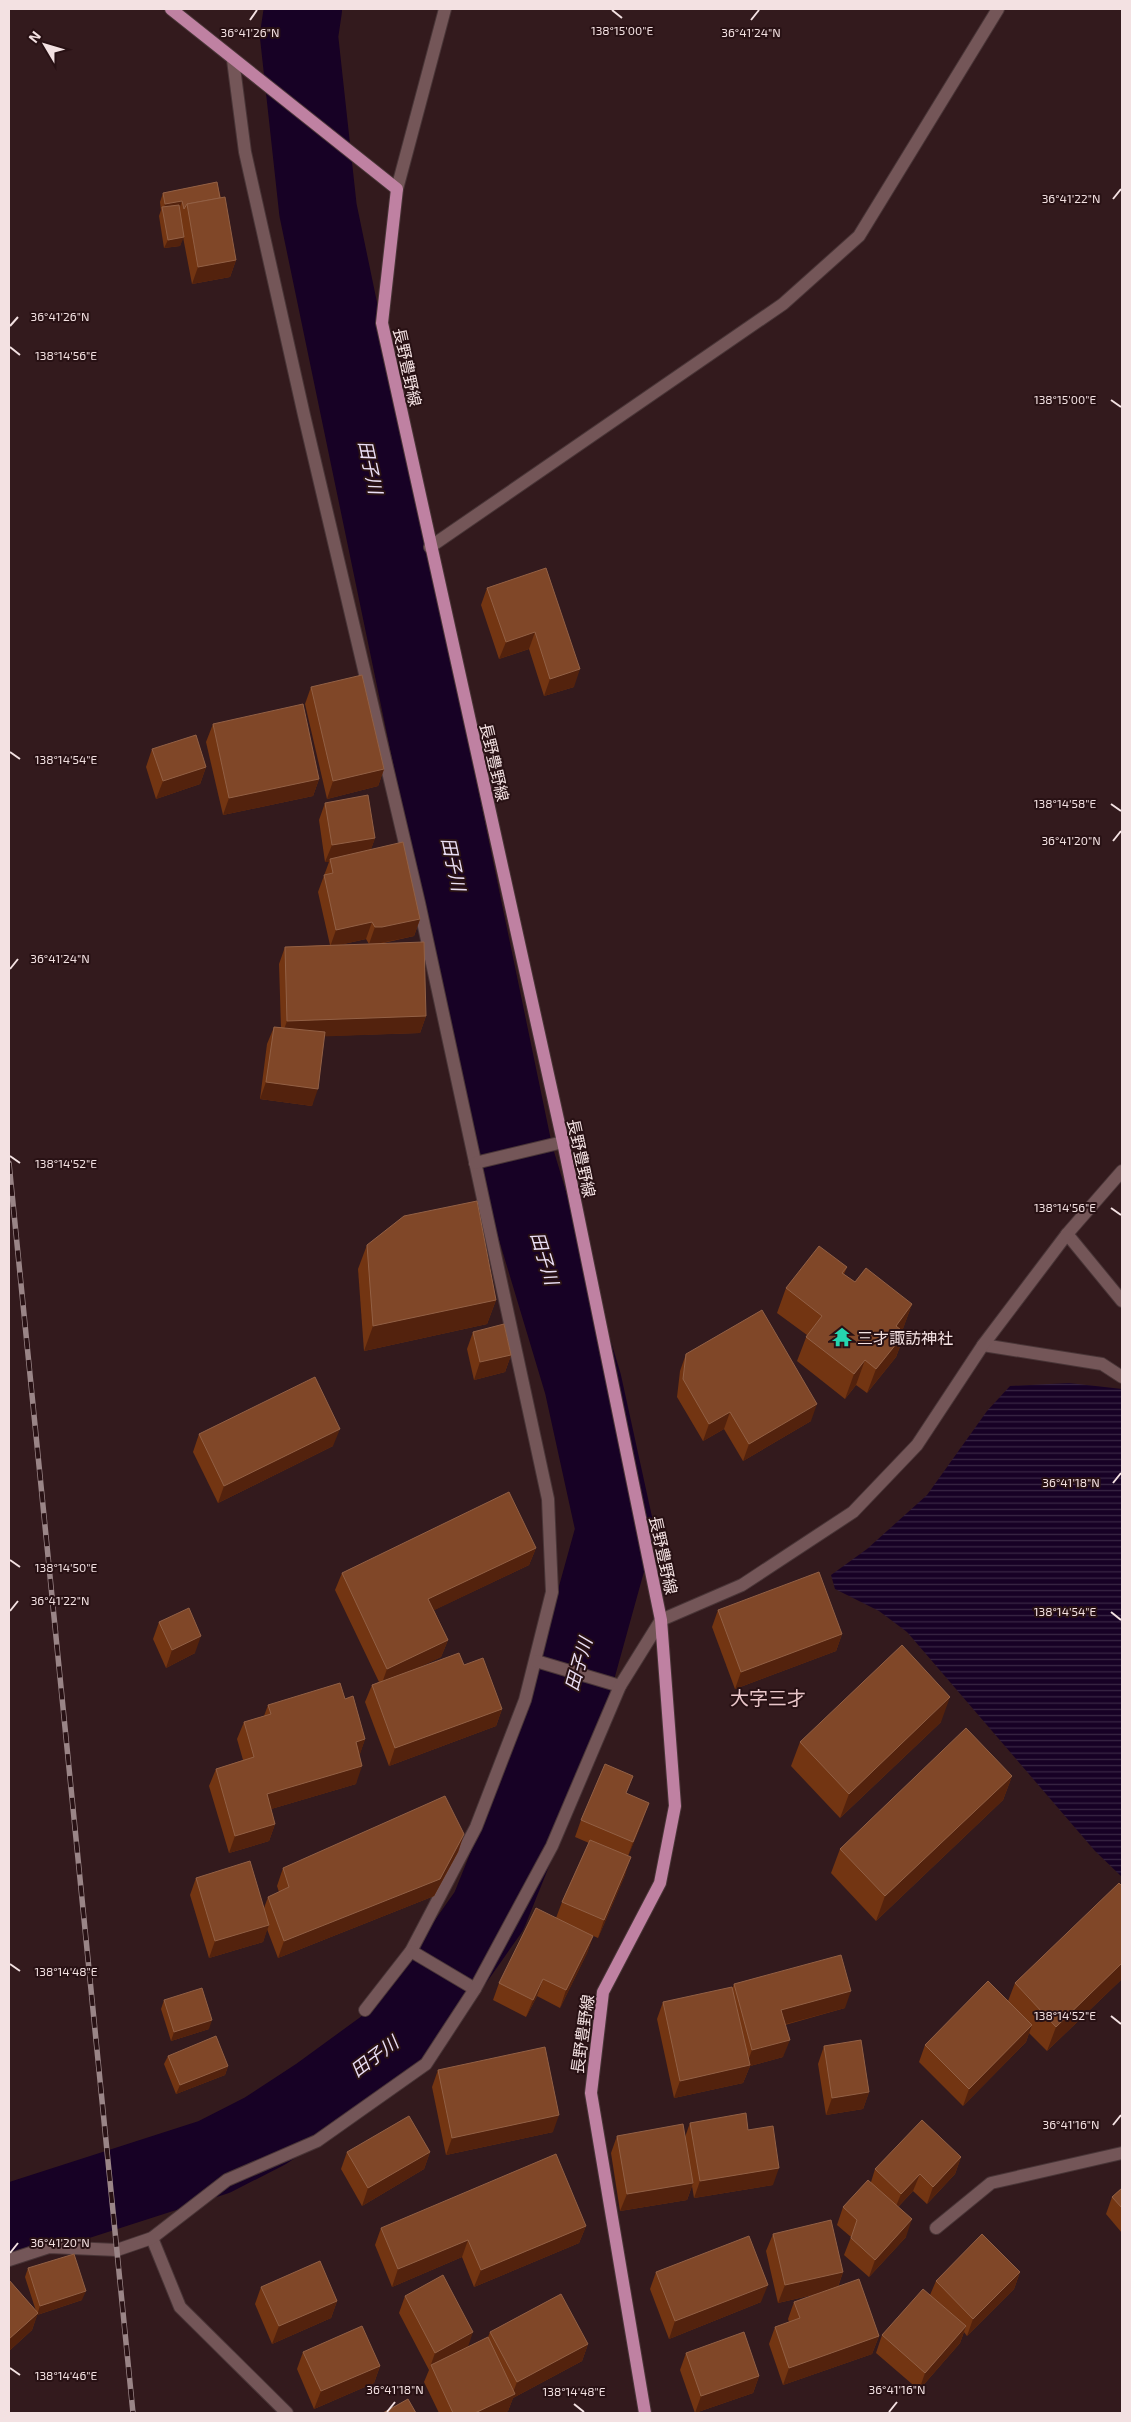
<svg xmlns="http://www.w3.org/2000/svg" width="1131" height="2422" viewBox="0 0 1131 2422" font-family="'Exo 2','Noto Sans JP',sans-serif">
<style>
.water{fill:url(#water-rules)}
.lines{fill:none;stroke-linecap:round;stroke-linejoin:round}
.river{stroke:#170125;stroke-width:78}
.minor-casing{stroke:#493537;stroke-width:14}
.major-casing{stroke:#493537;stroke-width:14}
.minor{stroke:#745658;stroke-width:12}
.major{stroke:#bf81a2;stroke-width:12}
.rail-casing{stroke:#9a8587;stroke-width:5.5}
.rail{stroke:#281114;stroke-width:4;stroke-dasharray:11;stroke-linecap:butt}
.wall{fill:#733512;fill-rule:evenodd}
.shaded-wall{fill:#53220d}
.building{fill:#804728;stroke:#926045}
.ticks{fill:none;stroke:#f3e1e2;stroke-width:2}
.labels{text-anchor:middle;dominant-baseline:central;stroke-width:4;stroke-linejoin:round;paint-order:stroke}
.street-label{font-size:16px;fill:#f3e1e2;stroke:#281114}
.poi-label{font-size:16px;fill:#f3e1e2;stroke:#281114;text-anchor:start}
.water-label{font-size:18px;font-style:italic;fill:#ebdff5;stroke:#281114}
.quarter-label{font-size:19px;fill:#e9c6c9;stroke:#281114}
.ticks-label{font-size:12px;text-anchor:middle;fill:#f3e1e2;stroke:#281114;stroke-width:4;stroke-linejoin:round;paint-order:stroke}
</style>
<defs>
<pattern id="water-rules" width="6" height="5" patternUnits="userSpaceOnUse" patternTransform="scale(1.25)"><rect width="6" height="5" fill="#170125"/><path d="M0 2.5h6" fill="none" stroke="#392644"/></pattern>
</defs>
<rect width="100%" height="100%" fill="#331a1d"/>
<polygon class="water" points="1069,1383 1122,1389 1122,1877 1095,1851 907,1632 879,1611 835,1589 831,1575 867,1549 927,1495 987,1411 1010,1386"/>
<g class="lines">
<polyline class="river" points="9,2223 214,2157 265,2131 317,2097 402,2035 489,1911 555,1747 615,1530 583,1384 514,1154 318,210 299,36 303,9"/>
<defs>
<g id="minor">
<polyline points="233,60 245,152 304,415 419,903 548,1499 552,1592 525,1700 476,1827 411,1951 365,2010"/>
<polyline points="397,189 445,9"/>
<polyline points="430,547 783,304 859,236 998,9"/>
<polyline points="475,1163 563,1142"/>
<polyline points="1067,1234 1122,1301"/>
<polyline points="983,1345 1102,1364 1122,1377"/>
<polyline points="536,1661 620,1686"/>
<polyline points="411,1951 475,1989"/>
<polyline points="936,2228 991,2183 1122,2153"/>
<polyline points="152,2238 180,2307 287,2413"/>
<polyline points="9,2260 49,2247 117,2250 152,2238 227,2180 317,2141 426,2064 475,1989 552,1846 620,1686 661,1620 742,1585 853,1512 917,1445 983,1345 1067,1234 1122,1171"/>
</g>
<polyline id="major" points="171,9 397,189 382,323 563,1142 661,1620 675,1806 660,1883 603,1992 591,2093 645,2413"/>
</defs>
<use href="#minor" class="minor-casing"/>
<use href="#major" class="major-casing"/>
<use href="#minor" class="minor"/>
<use href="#major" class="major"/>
<defs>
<polyline id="rail" points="9,1163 133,2413"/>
</defs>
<use href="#rail" class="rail-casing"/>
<use href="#rail" class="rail"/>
</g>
<g class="wall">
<polygon points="217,182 236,260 230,277 192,284 183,237 180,246 164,248 159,216 161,210 160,202 163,193"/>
<polygon points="546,568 574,687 544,696 529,649 499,659 481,605 487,588"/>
<polygon points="311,687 384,769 378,786 327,799 305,704"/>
<polygon points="213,724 319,779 313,796 223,815 206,742"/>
<polygon points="152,749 206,767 200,784 156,799 146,767"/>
<path d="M325,803L375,838L371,849L420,919L414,936L379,944L426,1016L420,1033L324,1036L312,1106L260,1099L267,1044L274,1027H281L279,964L285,947L330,945L318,892L329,862H325L319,820ZM366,939L369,944L339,945Z"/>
<polygon points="367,1245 496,1300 487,1324 364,1351 358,1269"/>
<polygon points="847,1267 844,1274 855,1282 912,1304 902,1331 905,1333 896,1357 867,1393 856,1385 845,1399 797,1361 807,1335 777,1313 786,1288"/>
<polygon points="473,1332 511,1355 505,1372 474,1380 467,1349"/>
<polygon points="686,1354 811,1421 743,1461 724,1429 703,1441 677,1397 680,1371"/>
<polygon points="199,1434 333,1446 218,1503 193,1452"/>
<polygon points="536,1548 529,1565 434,1610 448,1640 441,1657 419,1667 464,1665 502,1709 496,1726 389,1766 365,1702 372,1685 379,1682 335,1590 342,1573"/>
<polygon points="718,1610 842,1634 836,1651 735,1689 712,1627"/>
<polygon points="159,1622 195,1653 166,1668 153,1639"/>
<polygon points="345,1699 365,1739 359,1756 356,1784 271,1809 275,1824 269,1841 229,1853 209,1786 216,1769 243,1760 237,1739 244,1722 264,1716 268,1705"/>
<polygon points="941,1722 840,1818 791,1766 800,1742"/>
<polygon points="1012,1776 1003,1800 876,1921 831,1873 840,1849"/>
<polygon points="626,1793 643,1820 628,1856 625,1875 598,1938 589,1934 593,1936 587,1953 560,2008 537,1996 526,2017 493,2000 499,1983 556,1918 562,1902 589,1843 575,1837 581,1820"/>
<polygon points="464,1834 458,1852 434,1896 278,1958 267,1929 263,1942 209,1958 190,1895 196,1878 264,1908 268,1897 279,1892 277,1886 283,1868"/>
<polygon points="1122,1886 1122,1979 1047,2051 1029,2033 1026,2042 963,2106 919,2062 925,2045 1008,2001 1015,1983"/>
<polygon points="734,1984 845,2008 785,2025 783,2057 750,2066 743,2083 674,2098 657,2019 663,2002 732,1989"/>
<polygon points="164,2000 209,2029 171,2041 161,2009"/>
<polygon points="824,2046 869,2092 863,2109 826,2115 818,2064"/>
<polygon points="168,2056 228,2066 225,2075 176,2094 164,2064"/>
<polygon points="438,2070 553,2132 446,2155 432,2087"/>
<polygon points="690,2123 748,2130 773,2185 694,2198 692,2186 687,2200 620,2211 611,2153 617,2136 685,2137"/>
<polygon points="347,2152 430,2152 424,2169 362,2206 341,2169"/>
<polygon points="961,2157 955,2174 927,2204 913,2191 898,2207 906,2237 869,2277 844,2255 851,2237 837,2225 843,2207 871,2182 875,2169"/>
<polygon points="1122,2188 1122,2233 1106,2214 1112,2197"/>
<polygon points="586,2226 579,2243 474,2287 462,2257 392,2287 375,2245 381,2228"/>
<polygon points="773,2234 843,2272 838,2287 879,2336 872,2354 783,2385 769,2344 775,2327 789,2322 788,2319 794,2302 821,2293 778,2303 766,2251"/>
<polygon points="28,2268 82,2300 37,2315 32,2330 9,2351 9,2280 36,2311 25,2277"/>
<polygon points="656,2272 761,2302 669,2339 650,2289"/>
<polygon points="1020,2272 1014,2289 967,2336 964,2332 960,2343 919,2390 876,2353 882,2335 930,2295 936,2281"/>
<polygon points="261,2287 337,2301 331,2318 272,2344 255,2304"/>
<polygon points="405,2296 468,2347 488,2337 490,2332 588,2344 582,2361 513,2398 508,2411 504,2413 439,2413 424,2382 429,2370 399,2313"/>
<polygon points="303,2352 380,2366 374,2383 314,2409 297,2369"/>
<polygon points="686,2353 759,2376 753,2393 695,2413 680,2370"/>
</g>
<g class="shaded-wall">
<polygon points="182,201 179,210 163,211 165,204"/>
<polygon points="184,237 180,246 164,248 168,240"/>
<polygon points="236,260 230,277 192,284 198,267"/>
<polygon points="535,632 529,649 499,659 506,642"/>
<polygon points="580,669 574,687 544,696 550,679"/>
<polygon points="206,767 200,784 156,799 163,781"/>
<polygon points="384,769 378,786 327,799 333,781"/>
<polygon points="319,779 313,796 223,815 229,798"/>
<polygon points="375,838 369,855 330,859 329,862 325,862 332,845"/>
<polygon points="420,919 414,936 376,944 369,944 375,927"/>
<polygon points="372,922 366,939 330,947 336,930"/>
<polygon points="426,1016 420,1033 281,1038 287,1021"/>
<polygon points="266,1082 318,1089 312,1106 260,1099"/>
<polygon points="496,1300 487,1324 364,1351 373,1326"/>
<polygon points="912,1304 903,1329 887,1350 896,1326"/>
<polygon points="905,1333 896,1357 867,1393 876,1369"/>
<polygon points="511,1355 505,1372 474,1380 480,1362"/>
<polygon points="865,1360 856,1385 845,1399 854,1374"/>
<polygon points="817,1404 811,1421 743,1461 749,1444"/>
<polygon points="730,1412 724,1429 703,1441 709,1424"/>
<polygon points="340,1429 333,1446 218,1503 224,1486"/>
<polygon points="536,1548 529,1565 422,1616 428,1599"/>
<polygon points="842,1634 836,1651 735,1689 741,1672"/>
<polygon points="201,1636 195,1653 166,1668 172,1650"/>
<polygon points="448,1640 441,1657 381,1686 387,1669"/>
<polygon points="950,1697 941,1722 840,1818 849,1794"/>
<polygon points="502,1709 496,1726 389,1766 395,1748"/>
<polygon points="365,1739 359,1757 356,1742"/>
<polygon points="362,1766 356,1784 261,1812 267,1794"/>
<polygon points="1012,1776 1003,1800 876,1921 885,1896"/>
<polygon points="649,1803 643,1820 627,1859 633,1842"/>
<polygon points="275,1824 269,1841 229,1853 235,1836"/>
<polygon points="464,1834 458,1852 434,1896 278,1958 284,1941"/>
<polygon points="631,1857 625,1875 598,1938 604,1920"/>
<polygon points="269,1925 263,1942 209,1958 215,1941"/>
<polygon points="593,1936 587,1953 560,2008 566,1990"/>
<polygon points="1122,1963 1122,1979 1047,2051 1056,2027"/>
<polygon points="543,1979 537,1996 526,2017 533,2000"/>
<polygon points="851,1991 845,2008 775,2027 781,2010"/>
<polygon points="212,2020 209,2029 171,2041 174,2032"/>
<polygon points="1032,2025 1026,2042 963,2106 969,2089"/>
<polygon points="790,2040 783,2057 750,2066 743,2083 674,2098 680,2081 746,2066 752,2050"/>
<polygon points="228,2066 225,2075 176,2094 180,2085"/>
<polygon points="869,2092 863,2109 826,2115 832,2098"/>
<polygon points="559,2115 553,2132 446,2155 452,2138"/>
<polygon points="430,2152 424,2169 362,2206 368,2188"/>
<polygon points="961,2157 955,2174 927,2204 933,2187"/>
<polygon points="779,2168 773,2185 694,2198 700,2181"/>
<polygon points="920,2174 913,2191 894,2211 901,2194"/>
<polygon points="693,2183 687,2200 620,2211 627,2194"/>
<polygon points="912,2219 906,2237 869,2277 875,2260"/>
<polygon points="586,2226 579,2243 474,2287 481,2270"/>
<polygon points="468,2240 462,2257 392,2287 398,2269"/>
<polygon points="843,2272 837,2289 778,2303 785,2285"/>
<polygon points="1020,2272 1014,2289 967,2336 973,2319"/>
<polygon points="768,2285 761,2302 669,2339 675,2321"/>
<polygon points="86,2291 82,2300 37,2315 40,2306"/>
<polygon points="337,2301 331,2318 272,2344 279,2326"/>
<polygon points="38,2313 32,2330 9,2351 9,2339"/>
<polygon points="966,2326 960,2343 919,2390 925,2373"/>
<polygon points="473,2332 467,2350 431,2365 429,2370 435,2353"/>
<polygon points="879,2336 872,2354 783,2385 789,2368"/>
<polygon points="588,2344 582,2361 513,2398 508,2411 504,2413 475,2413 512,2395 517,2382"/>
<polygon points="380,2366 374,2383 314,2409 321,2391"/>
<polygon points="759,2376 753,2393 695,2413 701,2396"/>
</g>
<g class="building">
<polygon points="217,182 220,198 187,204 184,209 182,201 165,204 163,193"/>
<polygon points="225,197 236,260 198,267 187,204"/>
<polygon points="179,205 184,237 168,240 162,207"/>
<polygon points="546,568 580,669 550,679 535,632 506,642 487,588"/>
<polygon points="362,675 384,769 333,781 311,687"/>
<polygon points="303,704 319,779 229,798 213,724"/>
<polygon points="196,735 206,767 163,781 152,749"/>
<polygon points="368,795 375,838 332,845 325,803"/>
<polygon points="403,842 420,919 382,927 375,927 372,922 336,930 324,875 333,873 330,859"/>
<polygon points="424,942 426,1016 287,1021 285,947"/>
<polygon points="274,1027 325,1032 318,1089 266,1082"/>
<polygon points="477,1201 496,1300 373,1326 367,1245 404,1216"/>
<polygon points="819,1246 847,1267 842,1273 855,1282 866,1268 912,1304 896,1326 905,1333 876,1369 865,1360 854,1374 806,1337 822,1316 786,1288"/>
<polygon points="762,1310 817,1404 749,1444 730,1412 709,1424 683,1379 686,1354"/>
<polygon points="504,1324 511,1355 480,1362 473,1332"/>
<polygon points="315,1377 340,1429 224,1486 199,1434"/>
<polygon points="509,1492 536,1548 428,1599 448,1640 387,1669 342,1573"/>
<polygon points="819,1572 842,1634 741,1672 718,1610"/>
<polygon points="189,1608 201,1636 172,1650 159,1622"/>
<polygon points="902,1645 950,1697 849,1794 800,1742"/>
<polygon points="459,1653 464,1665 483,1658 502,1709 395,1748 372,1685"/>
<polygon points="340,1683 345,1699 353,1696 365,1739 356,1742 362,1766 267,1794 275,1824 235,1836 216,1769 254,1757 244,1722 271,1714 268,1705"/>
<polygon points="966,1728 1012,1776 885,1896 840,1849"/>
<polygon points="605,1764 633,1776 626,1793 649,1803 633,1842 581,1820"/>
<polygon points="445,1796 464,1834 440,1879 284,1941 268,1897 289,1887 283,1868"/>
<polygon points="590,1840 631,1857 604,1920 562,1902"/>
<polygon points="250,1861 269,1925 215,1941 196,1878"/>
<polygon points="1119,1883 1122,1886 1122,1963 1056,2027 1015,1983"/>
<polygon points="536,1908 593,1936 566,1990 543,1979 533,2000 499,1983"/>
<polygon points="841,1955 851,1991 781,2010 790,2040 752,2050 734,1984"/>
<polygon points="988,1981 1032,2025 969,2089 925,2045"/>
<polygon points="732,1987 750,2065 680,2081 663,2002"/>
<polygon points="202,1988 212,2020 174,2032 164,2000"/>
<polygon points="216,2036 228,2066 180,2085 168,2056"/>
<polygon points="861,2040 869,2092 832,2098 824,2046"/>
<polygon points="545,2047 559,2115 452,2138 438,2070"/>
<polygon points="746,2113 748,2130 773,2126 779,2168 700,2181 690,2123"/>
<polygon points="409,2116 430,2152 368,2188 347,2152"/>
<polygon points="922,2120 961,2157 933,2187 920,2174 901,2194 875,2169"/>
<polygon points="683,2124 693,2183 627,2194 617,2136"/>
<polygon points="556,2154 586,2226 481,2270 468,2240 398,2269 381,2228"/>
<polygon points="868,2180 912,2219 875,2260 851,2238 857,2220 843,2207"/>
<polygon points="1122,2188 1122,2208 1112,2197"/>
<polygon points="831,2220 843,2272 785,2285 773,2234"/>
<polygon points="982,2234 1020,2272 973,2319 936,2281"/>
<polygon points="749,2236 768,2285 675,2321 656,2272"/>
<polygon points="74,2254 86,2291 40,2306 28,2268"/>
<polygon points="320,2261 337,2301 279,2326 261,2287"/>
<polygon points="443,2275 473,2332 435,2353 405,2296"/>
<polygon points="859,2279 879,2336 789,2368 775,2327 800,2318 794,2302"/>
<polygon points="9,2280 38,2313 9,2339"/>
<polygon points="923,2289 966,2326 925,2373 882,2335"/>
<polygon points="561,2294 588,2344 517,2382 490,2332"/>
<polygon points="362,2326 380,2366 321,2391 303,2352"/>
<polygon points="744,2332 759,2376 701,2396 686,2353"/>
<polygon points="488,2337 515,2394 475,2413 453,2413 431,2365"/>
<polygon points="408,2399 416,2413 383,2413"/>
</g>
<path class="ticks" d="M612,10L622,18M250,20L257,10M751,20L759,10M1113,199L1121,189M10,326L18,317M10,347L20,355M1111,400L1121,407M10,752L20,759M1111,804L1121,811M1113,841L1121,831M10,969L18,959M10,1156L20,1163M1111,1208L1121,1215M1113,1483L1121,1473M10,1560L20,1567M10,1611L18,1601M1111,1612L1121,1620M10,1964L20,1971M1111,2016L1121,2024M1113,2125L1121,2115M10,2253L18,2243M10,2368L20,2375M574,2404L584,2412M387,2412L395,2402M889,2412L897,2402"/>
<defs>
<symbol id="temple-bare" viewBox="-9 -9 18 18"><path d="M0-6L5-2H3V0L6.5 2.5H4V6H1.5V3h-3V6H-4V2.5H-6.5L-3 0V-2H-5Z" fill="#25d5ae" stroke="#281114" stroke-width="2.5" paint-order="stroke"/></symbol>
</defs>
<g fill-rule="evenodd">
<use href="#temple-bare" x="828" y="1323" width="28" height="28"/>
</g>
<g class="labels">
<g class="street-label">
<text transform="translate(408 367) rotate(78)">長野豊野線</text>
<text transform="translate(495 762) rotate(77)">長野豊野線</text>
<text transform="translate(582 1158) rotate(78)">長野豊野線</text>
<text transform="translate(664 1555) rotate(78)">長野豊野線</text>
<text transform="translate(582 2034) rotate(-82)">長野豊野線</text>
</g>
<g class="poi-label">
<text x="857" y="1337">三才諏訪神社</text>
</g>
<g class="water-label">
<text transform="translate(371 467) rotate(78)">田子川</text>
<text transform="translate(454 864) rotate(78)">田子川</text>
<text transform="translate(545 1258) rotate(73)">田子川</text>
<text transform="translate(578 1664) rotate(-74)">田子川</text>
<text transform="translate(374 2056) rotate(-37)">田子川</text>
</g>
<g class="quarter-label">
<text x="768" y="1697">大字三才</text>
</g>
</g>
<g class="ticks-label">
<text x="622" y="35">138°15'00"E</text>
<text x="250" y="37">36°41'26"N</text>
<text x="751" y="37">36°41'24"N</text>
<text x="1071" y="203">36°41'22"N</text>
<text x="60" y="321">36°41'26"N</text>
<text x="66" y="360">138°14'56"E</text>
<text x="1065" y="404">138°15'00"E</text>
<text x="66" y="764">138°14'54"E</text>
<text x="1065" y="808">138°14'58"E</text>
<text x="1071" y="845">36°41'20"N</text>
<text x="60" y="963">36°41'24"N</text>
<text x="66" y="1168">138°14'52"E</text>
<text x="1065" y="1212">138°14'56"E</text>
<text x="1071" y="1487">36°41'18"N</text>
<text x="66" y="1572">138°14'50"E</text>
<text x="60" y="1605">36°41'22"N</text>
<text x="1065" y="1616">138°14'54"E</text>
<text x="66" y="1976">138°14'48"E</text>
<text x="1065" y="2020">138°14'52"E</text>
<text x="1071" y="2129">36°41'16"N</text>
<text x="60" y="2247">36°41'20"N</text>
<text x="66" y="2380">138°14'46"E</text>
<text x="395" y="2394">36°41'18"N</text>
<text x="897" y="2394">36°41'16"N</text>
<text x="574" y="2396">138°14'48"E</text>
</g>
<rect width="1131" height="2422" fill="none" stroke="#f3e1e2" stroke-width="20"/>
<g transform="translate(45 45) rotate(308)" stroke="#281114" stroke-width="4" paint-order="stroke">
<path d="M0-4L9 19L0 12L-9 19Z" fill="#f3e1e2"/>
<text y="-8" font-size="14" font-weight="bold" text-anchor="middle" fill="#f3e1e2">N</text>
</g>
</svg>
